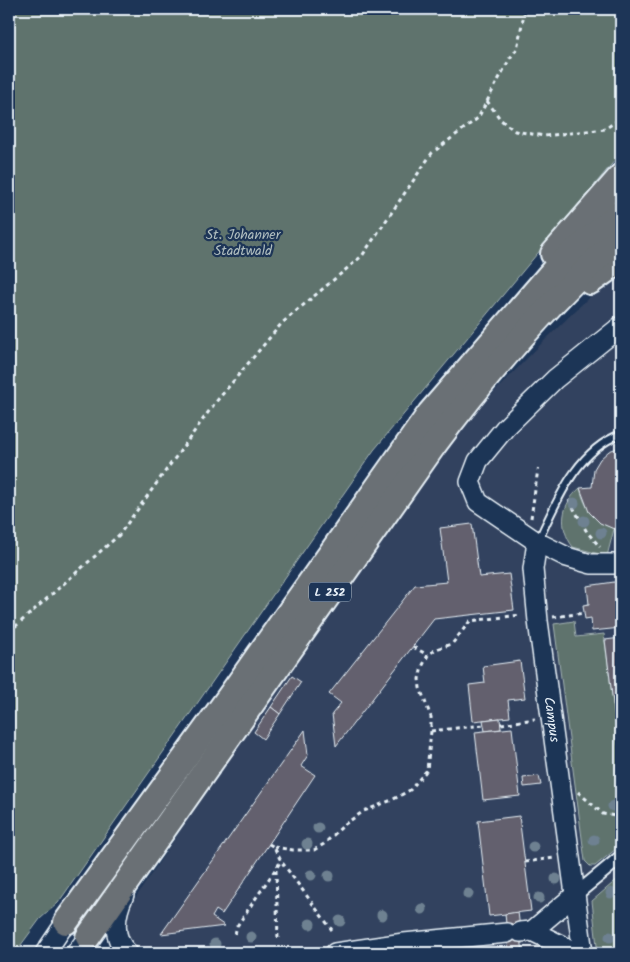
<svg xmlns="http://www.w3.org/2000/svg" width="630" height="962" viewBox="0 0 630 962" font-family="Kalam,sans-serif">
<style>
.built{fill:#32425e}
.green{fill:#5e736d;stroke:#a3b2b2}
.building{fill:#63616e;stroke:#e8f1f8}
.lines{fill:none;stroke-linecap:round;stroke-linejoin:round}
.lane-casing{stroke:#e8f1f8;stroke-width:10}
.street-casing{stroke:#e8f1f8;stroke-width:16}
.secondary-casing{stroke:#e8f1f8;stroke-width:22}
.highway-casing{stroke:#e8f1f8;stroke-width:28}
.path{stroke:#e8f1f8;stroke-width:3;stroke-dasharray:4 4;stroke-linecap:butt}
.lane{stroke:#1d3557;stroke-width:6}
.street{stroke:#1d3557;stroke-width:12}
.secondary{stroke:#1d3557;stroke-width:19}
.highway{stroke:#6a7074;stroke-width:24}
.tree{fill:#6e8191}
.labels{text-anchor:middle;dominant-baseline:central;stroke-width:4.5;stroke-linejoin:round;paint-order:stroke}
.shield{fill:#1d3557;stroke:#abb9c8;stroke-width:1}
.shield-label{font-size:12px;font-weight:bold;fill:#e8f1f8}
.park-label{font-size:14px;fill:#b1bfc0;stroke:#1d3557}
.street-label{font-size:14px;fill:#e8f1f8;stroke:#1d3557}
</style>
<rect width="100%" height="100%" fill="#1d3557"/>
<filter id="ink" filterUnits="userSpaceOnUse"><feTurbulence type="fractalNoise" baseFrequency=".02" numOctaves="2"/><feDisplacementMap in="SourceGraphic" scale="10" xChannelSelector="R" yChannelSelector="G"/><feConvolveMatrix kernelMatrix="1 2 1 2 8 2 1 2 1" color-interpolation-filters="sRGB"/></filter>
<g filter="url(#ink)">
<polygon class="built" points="621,269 621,953 105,953 130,906 315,628 461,426 544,341 613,274"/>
<g class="green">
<polygon points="9,9 621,9 621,153 374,450 58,903 40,919 15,953 9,953"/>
<path d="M580,488C585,510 595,520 614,529L607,556L573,547C558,527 561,504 580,488Z"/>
<polygon points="574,621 576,637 604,634 621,766 621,845 595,866 590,866 585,861 554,624"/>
<polygon points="620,877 621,953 612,953 597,946 592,901"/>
</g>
<g class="building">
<polygon points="620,447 621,529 614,529 600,523 589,512 580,488 592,487 594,469 600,459 609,451"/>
<polygon points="472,524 479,577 509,574 514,610 434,619 336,746 332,714 341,703 329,694 415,585 447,582 440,528"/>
<polygon points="621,581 621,628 592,631 591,618 585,619 583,605 589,604 587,586"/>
<polygon points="621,638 621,766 605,640"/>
<polygon points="520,661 525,698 508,700 510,717 473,721 469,685 485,683 483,666"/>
<polygon points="292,676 301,682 280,714 271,707"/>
<polygon points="271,707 280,714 263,739 254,732"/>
<polygon points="500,718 501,729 485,731 483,720"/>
<polygon points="512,728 520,796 483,800 475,732"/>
<polygon points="305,730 308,755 301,766 315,775 222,914 216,910 212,917 225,926 161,934"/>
<polygon points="539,776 541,785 524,787 523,778"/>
<polygon points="519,816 531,911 489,916 478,821"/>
<polygon points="518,912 523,953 509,953 505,914"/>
</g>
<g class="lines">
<defs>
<path id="lane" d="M538,541C557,501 576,451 621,434"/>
<polyline id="street" points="575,895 621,857"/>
<g id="secondary">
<polyline points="621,326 555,379 505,428 478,461 470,482 478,502 537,542 567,557 591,564 621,564"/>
<path id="s1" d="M537,542L533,569L538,621L583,953"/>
<path d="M124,895C115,914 111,938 128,953"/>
<polyline points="532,931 575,895"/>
<polyline points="520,932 532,931 577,953"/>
<polyline points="45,953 66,922"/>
<polyline points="76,953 88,937"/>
<polyline points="335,953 404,943 507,933"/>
</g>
<g id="highway">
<polyline points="553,254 621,176"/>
<polyline points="590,282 621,260"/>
<polyline points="66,922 229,697 430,413 558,265 621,212"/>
<path d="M88,937L434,445C490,370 552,299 621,236"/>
</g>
</defs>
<use href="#lane" class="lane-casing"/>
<use href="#street" class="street-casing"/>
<use href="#secondary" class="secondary-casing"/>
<use href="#highway" class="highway-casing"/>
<g class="path">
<polyline points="487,101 501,120 515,131 544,136 605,129 621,118"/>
<polyline points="569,500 587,532 600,547"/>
<polyline points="531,518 538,469"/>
<polyline points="553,617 584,613"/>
<polyline points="9,632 119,535 215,403 282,323 362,256 432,153 478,118 510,58 517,49 525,9"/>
<polyline points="413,647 428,655"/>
<polyline points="501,724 535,719"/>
<polyline points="431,731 484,725"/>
<polyline points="578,792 603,814 621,817"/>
<polyline points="269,844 274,847 281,861 332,930"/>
<polyline points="274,847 293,850 314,850 324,844 345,824 364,811 392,800 410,790 427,770 431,731 431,717 420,688 419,679 422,667 428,655 436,649 452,644 470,621 521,615"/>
<polyline points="525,862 554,858"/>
<polyline points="276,870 278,940"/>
<polyline points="235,934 237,926 281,861"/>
</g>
<use href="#lane" class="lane"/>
<use href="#street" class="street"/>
<use href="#secondary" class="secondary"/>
<use href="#highway" class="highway"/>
</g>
<g class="tree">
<circle cx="574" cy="503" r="5.5"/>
<circle cx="584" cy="521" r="5.5"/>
<circle cx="601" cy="533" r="5.5"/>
<circle cx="613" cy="806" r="5.5"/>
<circle cx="318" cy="828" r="5.5"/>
<circle cx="594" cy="840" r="5.5"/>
<circle cx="307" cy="844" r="5.5"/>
<circle cx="533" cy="847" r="5.5"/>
<circle cx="311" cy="875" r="5.5"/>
<circle cx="329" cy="876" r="5.5"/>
<circle cx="556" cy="879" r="5.5"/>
<circle cx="611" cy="893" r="5.5"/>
<circle cx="468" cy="894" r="5.5"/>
<circle cx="539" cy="898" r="5.5"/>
<circle cx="422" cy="909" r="5.5"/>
<circle cx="382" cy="915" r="5.5"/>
<circle cx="340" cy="921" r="5.5"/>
<circle cx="310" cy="924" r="5.5"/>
<circle cx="251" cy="937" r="5.5"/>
<circle cx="610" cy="937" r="5.5"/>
<circle cx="215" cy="944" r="5.5"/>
</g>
</g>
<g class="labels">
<rect class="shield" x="309" y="582.5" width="42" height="19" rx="4"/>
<g class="shield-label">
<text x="330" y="592">L 252</text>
</g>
<g class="park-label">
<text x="243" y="235">St. Johanner<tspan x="243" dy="16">Stadtwald</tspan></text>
</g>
<g class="street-label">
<text stroke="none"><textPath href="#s1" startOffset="179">Campus</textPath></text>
</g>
</g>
<rect width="630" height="962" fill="none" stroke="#1d3557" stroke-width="30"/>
<rect x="15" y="15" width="600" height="932" fill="none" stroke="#e8f1f8" stroke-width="2" filter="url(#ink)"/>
</svg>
